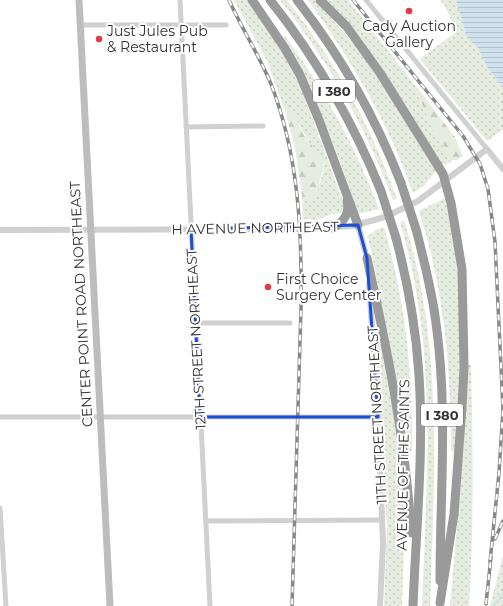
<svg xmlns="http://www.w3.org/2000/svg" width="503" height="606" viewBox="0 0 503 606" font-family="Montserrat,sans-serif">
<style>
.grass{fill:url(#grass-dots)}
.forest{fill:url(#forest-firs)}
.water{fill:url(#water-rules)}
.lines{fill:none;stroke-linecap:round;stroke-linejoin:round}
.stream{stroke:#cfe2ee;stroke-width:2}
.minor{stroke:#d0d0d0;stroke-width:5}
.tertiary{stroke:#d0d0d0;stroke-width:6}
.secondary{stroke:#bdbdbd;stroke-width:7}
.motorway{stroke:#9a9a9a;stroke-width:9}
.rail-casing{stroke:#888;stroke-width:3.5}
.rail{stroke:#fff;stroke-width:2;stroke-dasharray:6;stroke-linecap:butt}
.motorway-bridge{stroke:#9a9a9a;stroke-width:9}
.marked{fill:none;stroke:#1d4ed8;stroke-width:3;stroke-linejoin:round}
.poi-dot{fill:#e63946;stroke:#fff;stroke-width:1.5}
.labels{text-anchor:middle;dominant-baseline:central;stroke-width:4;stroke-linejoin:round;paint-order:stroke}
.shield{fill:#fff;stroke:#707070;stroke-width:1}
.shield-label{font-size:13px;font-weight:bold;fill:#333}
.poi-label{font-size:14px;fill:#333;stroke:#fff;text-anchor:start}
.street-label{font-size:14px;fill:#333;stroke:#fff}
</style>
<defs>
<pattern id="grass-dots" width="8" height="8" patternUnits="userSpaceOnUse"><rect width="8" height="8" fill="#e6ecdf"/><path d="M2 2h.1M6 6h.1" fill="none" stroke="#c6cbc0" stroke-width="1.8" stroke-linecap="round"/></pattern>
<pattern id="forest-firs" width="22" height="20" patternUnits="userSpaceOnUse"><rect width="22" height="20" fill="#e6ecdf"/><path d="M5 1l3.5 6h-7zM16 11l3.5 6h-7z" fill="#c6cbc0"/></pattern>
<pattern id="water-rules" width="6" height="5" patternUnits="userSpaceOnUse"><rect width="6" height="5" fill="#cfe2ee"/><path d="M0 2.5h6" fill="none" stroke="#b2c2cd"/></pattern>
</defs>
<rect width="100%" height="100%" fill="#fff"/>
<g class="grass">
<path d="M234,0H247L282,52L301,87L343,202V208L341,213L332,214L317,220L303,219L302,196L305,200L319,188C320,181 324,172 324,167C324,160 319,156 315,151C304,137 299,120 287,107L285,111L267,61Z"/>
<path d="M280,0H287C335,61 371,126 397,199L393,200C366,127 328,61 280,0Z"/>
<path d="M308,0H315L362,53L436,171L424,186L413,193C389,123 351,60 308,0Z"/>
<polygon points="325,0 348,0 419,90 416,91 433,129 443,143 448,157 452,161 444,165 440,163"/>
<polygon points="440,0 503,0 503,130 487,141 420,59 456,32 445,6"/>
<path d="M285,36C324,89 356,147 379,209L357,214C341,152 311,94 283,38Z"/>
<path d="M447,197L459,267L460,360L455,452H452L451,449C451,369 444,288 419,211Z"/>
<path d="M404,220C444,344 434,478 430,606H422C427,475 438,350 400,222Z"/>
<path d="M384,227C406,303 413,374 412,452H409L374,265L368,237H366L377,229Z"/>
<polygon points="376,337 379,337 399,442 405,511 402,606 384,606 387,528"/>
<path d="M468,365H471C473,446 474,526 469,606H450L461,479Z"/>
<polygon points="503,557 503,606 490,606 502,559"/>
</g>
<g class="forest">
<polygon points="419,90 455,137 463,156 458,160 449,160 443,143 433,129 418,95 416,91"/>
<polygon points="290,106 303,134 322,159 324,168 320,178 319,188 316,199 305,200 302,196 295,148 285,111 287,107"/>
</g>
<polygon class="water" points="456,0 503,0 503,86 488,69 479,49 467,37"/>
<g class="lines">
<polyline class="stream" points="494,605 503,594"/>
<g class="minor">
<polyline points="180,0 210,606"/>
<polyline points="366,0 487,149"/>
<polyline points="80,25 226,25"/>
<polyline points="186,127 263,126"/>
<polyline points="196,323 290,323"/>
<polyline points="0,417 378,417"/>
<polyline points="0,508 6,606"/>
<polyline points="206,521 382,520"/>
</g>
<g class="tertiary">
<polyline points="358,225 368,262"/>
<polyline points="0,230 301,229 352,226 385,217 418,201 487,149 503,169"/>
<polyline points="369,283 378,417 383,544 380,606"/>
</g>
<polyline class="secondary" points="79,0 110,606"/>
<g class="motorway">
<polyline points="252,0 284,47 300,75 319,120 358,225"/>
<path d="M270,0C317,59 353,122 381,191"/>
<path d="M297,0C341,56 375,116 401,183"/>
<polyline points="320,0 347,27 380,73 443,174 451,203 462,269 464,367 462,407 454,514 440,603"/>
<path d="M332,228C344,222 350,214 347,201"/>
<path d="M416,229C424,260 432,291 436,323C448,408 440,495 440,581"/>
<path d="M396,238C408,283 416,328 419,375C424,452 416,529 413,606"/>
<path d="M367,258C387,349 406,440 411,533"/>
</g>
<defs>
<g id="rail">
<path d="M229,0C242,29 259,55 271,84C299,156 302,232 301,308L292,606"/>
<polyline points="353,0 463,136 480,164 488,189 495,242 503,409 499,473 490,562"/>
<polyline points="495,539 503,521"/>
<polyline points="486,604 491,557"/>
</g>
</defs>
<use href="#rail" class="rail-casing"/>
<use href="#rail" class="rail"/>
<g class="motorway-bridge">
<polyline points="401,183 416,229"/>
<polyline points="381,191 396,238"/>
</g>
</g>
<path class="marked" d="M358,225L367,258L378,417H200L191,229Z"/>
<g class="poi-dot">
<circle cx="409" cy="11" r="4"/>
<circle cx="99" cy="39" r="4"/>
<circle cx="268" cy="287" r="4"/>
</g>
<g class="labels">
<g class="shield">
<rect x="313" y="80" width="42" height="22" rx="3"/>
<rect x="421" y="404" width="42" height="22" rx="3"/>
</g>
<g class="shield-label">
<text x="334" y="91">I 380</text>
<text x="442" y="415">I 380</text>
</g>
<g class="poi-label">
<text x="409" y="26" text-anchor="middle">Cady Auction<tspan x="409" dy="16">Gallery</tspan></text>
<text x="107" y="31">Just Jules Pub<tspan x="107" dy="16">&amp; Restaurant</tspan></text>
<text x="276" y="279">First Choice<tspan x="276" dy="16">Surgery Center</tspan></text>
</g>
<g class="street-label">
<text transform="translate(255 228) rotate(-1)">H AVENUE NORTHEAST</text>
<text transform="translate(81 304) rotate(-93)">CENTER POINT ROAD NORTHEAST</text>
<text transform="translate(196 339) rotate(-93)">12TH STREET NORTHEAST</text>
<text transform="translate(377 415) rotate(-93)">11TH STREET NORTHEAST</text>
<text transform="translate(403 465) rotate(-89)">AVENUE OF THE SAINTS</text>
</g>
</g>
</svg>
